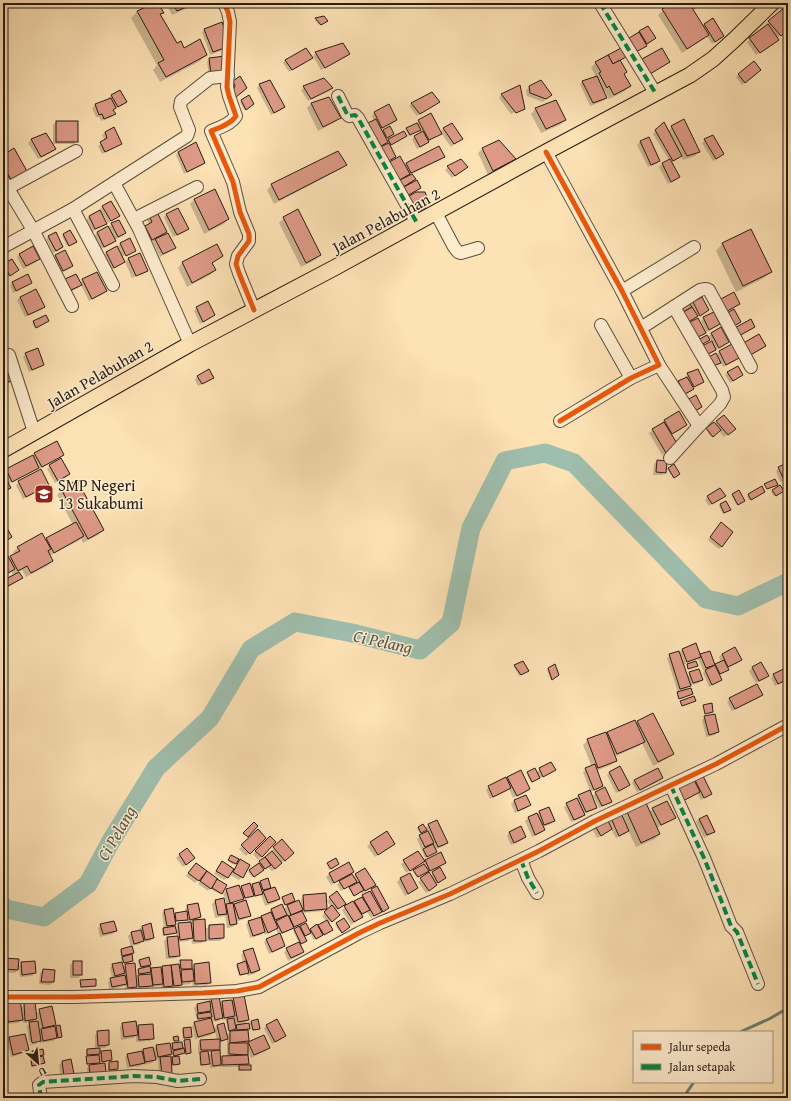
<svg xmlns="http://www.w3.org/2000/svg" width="791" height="1101" viewBox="0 0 791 1101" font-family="'Gentium Book Plus',serif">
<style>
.shadow{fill:#0003;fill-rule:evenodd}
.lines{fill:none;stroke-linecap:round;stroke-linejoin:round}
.stream{stroke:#6f7e6f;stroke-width:3}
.river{stroke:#9fbead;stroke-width:19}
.building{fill:#de9a87;stroke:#281d12}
.minor-casing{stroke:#5d4e3b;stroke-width:14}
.major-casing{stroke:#281d12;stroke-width:17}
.minor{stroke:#feeccf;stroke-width:12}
.major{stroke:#fde2b5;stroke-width:15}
.quiet{stroke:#00873e;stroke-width:4;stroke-dasharray:8 4;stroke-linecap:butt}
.cycleway-casing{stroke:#feeccf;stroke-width:8}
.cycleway{stroke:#e8590c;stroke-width:5}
.labels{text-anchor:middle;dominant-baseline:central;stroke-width:3;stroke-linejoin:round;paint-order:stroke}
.street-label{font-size:16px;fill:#281d12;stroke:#feeccf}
.poi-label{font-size:16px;fill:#281d12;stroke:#feeccf;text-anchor:start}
.water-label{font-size:17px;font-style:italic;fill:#525548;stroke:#feeccf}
</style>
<rect width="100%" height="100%" fill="#fde2b5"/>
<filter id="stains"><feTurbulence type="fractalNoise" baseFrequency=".005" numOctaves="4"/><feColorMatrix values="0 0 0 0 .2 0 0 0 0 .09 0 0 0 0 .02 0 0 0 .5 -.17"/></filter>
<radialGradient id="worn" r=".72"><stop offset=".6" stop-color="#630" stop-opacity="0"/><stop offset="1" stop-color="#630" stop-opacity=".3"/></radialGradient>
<g class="shadow">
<polygon points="157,3 162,13 160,15 176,44 184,50 206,55 200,61 160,82 153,70 157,65 131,18 137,12"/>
<polygon points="170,3 199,3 172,15 167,6"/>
<polygon points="674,3 701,3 702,4 699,7 693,10 703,26 704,24 720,38 712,44 707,36 703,39 682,53 658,15 663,10"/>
<polygon points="784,3 788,3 788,29 777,38 775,42 756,55 747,42 768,26 766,24 769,22 786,8 783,4"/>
<polygon points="324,17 325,22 319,25 315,20"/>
<polygon points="205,30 226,49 210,55 202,32"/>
<polygon points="640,32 652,41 645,45 642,48 631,55"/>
<polygon points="316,53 348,54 346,57 321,70 313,56"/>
<polygon points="626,56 620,61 623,74 630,86 625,91 609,99 605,91 603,92 606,98 603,101 590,106 580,84 582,82 596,77 591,67 596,63"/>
<polygon points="224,57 209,77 207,61 210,59"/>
<polygon points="312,58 309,60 289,72 283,63 285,60"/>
<polygon points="757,73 742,85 736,77 739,74"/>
<polygon points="260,85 284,107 281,110 271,115 257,88"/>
<polygon points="304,87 332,88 329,91 308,101 301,90"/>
<polygon points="520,87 524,109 522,111 522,109 511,114 499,98 501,95"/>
<polygon points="530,87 547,98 543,102 527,96 526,90"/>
<polygon points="120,91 126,102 123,105 115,109 115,108 112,110 114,114 112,117 101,121 99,117 96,117 92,108 95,105 109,100 108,98 111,96"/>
<polygon points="249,96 252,104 244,110 240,102"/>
<polygon points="328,99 340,117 335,122 318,131 307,108 311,104"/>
<polygon points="556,101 565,120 560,125 541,133 531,114 535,109"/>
<polygon points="439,102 436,104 417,116 409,106 412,104"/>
<path d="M388,105L396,120L393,123L381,130L382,132L390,127L393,134L385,138L387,142L404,132L406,136L389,145L395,157L390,163L400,158L404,166L406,163L439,148L443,157L440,160L412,174L414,179L413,181L414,183L416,182L420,188L413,193H425L426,197L424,209L421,212L406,211L402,202L407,197L401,199L394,186L399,181L393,184L384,167L390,161L382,165L376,152L382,146L374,150L363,128L366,125L374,121L372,116L374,113ZM387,141L389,144L381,148Z"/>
<polygon points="431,115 440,132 443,129 452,125 461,139 451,147 441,133 437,136 428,141 425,145 417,149 412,139 420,133 419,131 409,136 406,130 419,121"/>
<polygon points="56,122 77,141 74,144 53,144 53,125"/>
<polygon points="663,123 668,131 672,127 699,152 695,156 683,160 681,156 671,163 678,177 676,180 668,184 659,167 662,164 669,160 653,134"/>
<polygon points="105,132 121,144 118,146 102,154 98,146 105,141 102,135"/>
<polygon points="45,134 54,149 52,152 38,159 28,143 31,140"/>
<polygon points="648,138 659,161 656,164 648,167 637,145 640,142"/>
<polygon points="705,140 723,154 720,157 713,161 702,143"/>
<polygon points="499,141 514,159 510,164 488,175 478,153 482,149"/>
<polygon points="179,152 204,163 201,166 184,174 176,155"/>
<polygon points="3,156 26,173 8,185 3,178"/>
<polygon points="346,165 341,169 274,204 267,190 272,185"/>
<polygon points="448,167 467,167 452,178 445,170"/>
<polygon points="195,199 228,219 224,224 204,234 190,204"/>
<polygon points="103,206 119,216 108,223 102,213 101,214 105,224 103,226 92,232 86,220 89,217 101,211 100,209"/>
<polygon points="167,215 187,229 185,232 173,237 164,217"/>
<polygon points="150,217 166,232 161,237 175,248 172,250 160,257 152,241 149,242 143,230 150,225 147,220"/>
<polygon points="284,218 320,255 315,260 301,267 279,223"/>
<polygon points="112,224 124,233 122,236 114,240 115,241 112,244 101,249 94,236 97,233 108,228"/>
<polygon points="751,230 771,272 764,278 736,292 716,251 722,244"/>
<polygon points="63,235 74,243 67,246 62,236"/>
<polygon points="49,236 62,247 59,250 53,253 46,239"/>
<polygon points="129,240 132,251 121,257 124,261 121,264 111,270 103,256 106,253 117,247 120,244"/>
<polygon points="216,246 221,256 211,264 215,270 210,275 187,287 178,268 182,263"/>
<polygon points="20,254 39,259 36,262 23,269 17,257"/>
<polygon points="140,254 147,270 144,273 132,278 125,262 128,259"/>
<polygon points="56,256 72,266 69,269 60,273 53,258"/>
<polygon points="12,260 17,270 6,278 3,272 3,266"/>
<polygon points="66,280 80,283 83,280 106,291 103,294 89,301 81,285 78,288 68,293 63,283"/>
<polygon points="31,282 28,285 13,293 10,286 12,283"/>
<polygon points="20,297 44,307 41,310 25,317 17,300"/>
<polygon points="701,299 708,310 705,313 696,318 696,317 684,325 685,310 693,303"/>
<polygon points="197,308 214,315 211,318 200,324 194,311"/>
<polygon points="45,316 47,322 35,328 32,323"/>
<polygon points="704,318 719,324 716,327 706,332 701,321"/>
<polygon points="720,329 728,342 725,345 716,350 710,339 708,341 708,337 711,334"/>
<polygon points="719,352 738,358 735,361 723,367 720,362 712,367 716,355"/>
<polygon points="26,354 43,365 40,367 29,372 23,357"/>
<polygon points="3,364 13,379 11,382 3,386"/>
<polygon points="728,372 742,375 730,383 725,375"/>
<polygon points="688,374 703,382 700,384 692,388 690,392 682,396 676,385 686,379 685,377"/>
<polygon points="197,377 212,378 209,381 198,386 195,380"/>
<polygon points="701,407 698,410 689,414 689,418 686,420 681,411 682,410"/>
<polygon points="678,413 686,425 683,428 671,435 674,448 662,455 649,433 662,424 664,421"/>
<polygon points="717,422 731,432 724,437 719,431 711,437 706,430"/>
<polygon points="35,454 63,455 60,458 39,469 38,468 35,470 8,484 10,488 3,494 3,473 6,470 31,457"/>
<polygon points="657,461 665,472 662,475 653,475 654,464"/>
<polygon points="788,464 788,479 780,482 776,471 779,468"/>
<polygon points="50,466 69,474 66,477 55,483 47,469"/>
<polygon points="668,468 678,475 673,478 667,469"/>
<polygon points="19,482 48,485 45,488 23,499 16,485"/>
<polygon points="76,482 103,530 98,535 83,543 81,539 78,541 49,556 52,561 47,566 26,577 22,570 18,572 21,578 18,581 5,589 3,583 14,576 11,571 3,577 3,549 9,559 15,555 13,552 18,548 45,540 73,525 57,495 61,490"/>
<polygon points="780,486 782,492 774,496 771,492"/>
<polygon points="762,488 763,493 749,500 747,496 748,495"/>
<polygon points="733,495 743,502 736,505 732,496"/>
<polygon points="724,496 709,506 705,500 708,497"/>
<polygon points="725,502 728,511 723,514 719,506"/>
<polygon points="718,527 722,546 719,549 708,540"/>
<polygon points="695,645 699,656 709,652 715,665 721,662 719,657 722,654 740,660 738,663 727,668 726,671 718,675 720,680 717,683 709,687 703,673 707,669 703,670 698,659 683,665 687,677 690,673 702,680 699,683 689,686 685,691 692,694 691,695 678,699 677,694 678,693 667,658 670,655 679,653 682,650"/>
<polygon points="787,662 788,662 788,679 775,686 771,678 774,675 786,669 784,665"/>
<polygon points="761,663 767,676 764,679 756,683 762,695 759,698 732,711 727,702 730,699 757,685 749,671 752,668"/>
<polygon points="515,666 527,672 519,676 514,667"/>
<polygon points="548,669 557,676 551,680 547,670"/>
<polygon points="652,714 673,754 668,758 653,766 642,743 639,746 614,757 616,760 611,765 596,771 602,786 599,789 589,792 596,807 593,810 584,814 581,818 571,822 564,807 567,804 576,799 579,795 590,791 583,772 586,769 592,767 583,745 588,740 606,735 608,733 636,724"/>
<polygon points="705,717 718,732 715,735 706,737 702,720"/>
<polygon points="540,769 555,770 553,772 553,771 531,783 527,774 528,773 536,773"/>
<polygon points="610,772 629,785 626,788 616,793 607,775"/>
<polygon points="508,778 529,789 526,792 513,798 509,789 507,791 490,799 486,790 489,787 506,780"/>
<polygon points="662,778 659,781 637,792 632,783 635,780"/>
<polygon points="694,779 711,793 708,796 701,800 697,793 680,803"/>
<polygon points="596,793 610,802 607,804 599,808 593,795"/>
<polygon points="514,801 529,805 527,808 515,813 511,804"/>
<polygon points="548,808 553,821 551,824 543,827 544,830 541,833 532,837 525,821 528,818"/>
<polygon points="653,809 674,818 671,821 656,828 659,834 655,839 636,847 628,830 625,834 616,838 611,829 608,832 597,838 592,828 606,819 622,818 627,812 649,812"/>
<polygon points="699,819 714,831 711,834 704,838 696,822"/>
<polygon points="437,821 447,843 444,846 434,850 434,853 425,858 417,839 420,836 427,832 426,829 420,833 417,829 418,828 425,829 428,825"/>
<polygon points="258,831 265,838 246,856 239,849"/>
<polygon points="386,833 394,844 375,857 367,846"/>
<polygon points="509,833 525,837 522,840 511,845 507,836"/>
<polygon points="270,837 275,842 258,860 253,854"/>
<polygon points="274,848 290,856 272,871 268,867 252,877 248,872 260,864 259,863 272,852 271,851"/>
<polygon points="187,849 191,861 183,867 176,858"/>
<path d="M418,852L424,862L441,853L445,863L439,867L445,877L436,884V885L433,888L426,893L418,882L428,874L426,872L417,878L413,872L423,865L422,863L406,873L401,864ZM436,869L437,870L430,876L428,873Z"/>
<polygon points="230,857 237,860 234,865 228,861"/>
<polygon points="240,861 242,877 239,880 230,875 224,880 214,874 219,866 234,870"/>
<polygon points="328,864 337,865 329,870 327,865"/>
<polygon points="348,864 353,872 348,877 353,877 365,869 374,885 362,894 361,892 353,896 349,889 356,884 355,882 341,891 337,885 343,878 331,885 326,877 329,874"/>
<polygon points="193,867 198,880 195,883 186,876"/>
<polygon points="410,874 417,888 414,891 405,896 397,882 400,879"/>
<polygon points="204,875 210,888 208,891 198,884"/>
<polygon points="216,882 221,893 220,894 212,890"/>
<path d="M260,882L270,887L266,891L279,899L276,902L265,906L261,895L254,897V895L251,897V895L240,899L239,901L233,903V907L235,905L243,903L242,900L251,898L245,900L250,915L247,918L236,922V924L233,927L227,928L225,916L215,918L212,904L215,901L225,905H227L223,893L226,890L239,889L242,887H251L252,885ZM267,889L262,894L261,891Z"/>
<polygon points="377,887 388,908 385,911 371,918 367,912 361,915 362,916 359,919 351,925 342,910 353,902 354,903 371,890"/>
<polygon points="304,896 326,908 323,911 302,913 305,921 300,926 309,931 317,926 318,927 327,922 322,916 331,907 327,901 330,898 342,906 336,911 336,918 328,924 330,931 314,940 310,933 303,937 304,942 299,945 303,952 300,955 288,961 284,952 287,949 299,943 293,931 298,926 280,935 284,946 281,949 269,954 264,942 266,940 278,934 276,929 265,935 264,932 261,935 250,938 246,924 249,921 260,919 269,914 268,913 271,910 281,906 283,910 290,903 284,905 282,899 283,898 294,901 290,904 301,908 301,899"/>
<path d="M188,906L200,917L196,920L204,940L202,943L192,944L191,938L189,941L177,942L179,955L176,958L166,959L164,941L167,938L177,937L176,932L174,934L163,936L162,930L164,929L162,913L165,910L173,916L175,914L185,913V909ZM187,920L188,923L179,924L176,927L171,928L175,924L174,922Z"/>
<polygon points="337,924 348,927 340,932 335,925"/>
<polygon points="101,925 116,931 113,934 100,937 98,928"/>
<polygon points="209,926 223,926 223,938 220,941 207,941 206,929"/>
<path d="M142,927L153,938L150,941L143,942L142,941L140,944L131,946L133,953L131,954L132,961L122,964L123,968L126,965L135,979L138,976L137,971L140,969L138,962L139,961L150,965L146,968L150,971L152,969H161L162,967L180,965V963L181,961L191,968L194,965L210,982L207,985L193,986L192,982L190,984L181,985L178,988L162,990L161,986L151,987V986L149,988L136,990V987L133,989L125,990V986L109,990L108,982L112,978L110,968L112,965L122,963L120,951L121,950L131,947L128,936L131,933L140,931L139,929ZM191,968V970H183L179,974L176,969Z"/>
<polygon points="244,952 259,970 256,973 248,976 247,974 239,976 236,966 243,963 241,955"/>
<polygon points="3,959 18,967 22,963 35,973 32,976 20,977 19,968 15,973 3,972"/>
<polygon points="73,962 81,962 81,975 78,978 70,978 70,965"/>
<polygon points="43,970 53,982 50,985 39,984 40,973"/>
<polygon points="81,981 95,986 94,987 80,988 80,982"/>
<path d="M234,998L248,1020L243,1025L249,1028L247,1030L248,1041L245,1044H248L249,1043L269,1048L266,1051L251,1058L247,1048L248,1064L245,1066L250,1069L248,1070L239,1071V1067H219V1066L217,1067L210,1068V1063L208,1065L200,1066L199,1054L200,1053H198V1044L201,1041L217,1040L215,1031L211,1035L195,1039L192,1026L195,1023L209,1019L208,1018L197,1020L194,1008L197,1005L209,1001L212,999L219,1005L222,1002L231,1001ZM221,1018L222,1020L228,1019L226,1021L228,1031L232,1030L226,1036L217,1026L213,1030L211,1022L219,1021ZM227,1038V1056L222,1057L220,1059L217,1052L219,1049V1043L224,1041ZM207,1052H212L208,1056Z"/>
<polygon points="6,1002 21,1008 24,1004 34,1003 36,1019 32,1023 38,1032 40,1030 37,1013 40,1010 54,1025 55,1029 57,1027 61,1037 56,1039 53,1041 40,1043 40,1041 37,1044 29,1045 29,1044 38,1043 38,1041 29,1042 27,1026 31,1022 23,1023 22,1020 19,1023 6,1024 3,1005"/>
<polygon points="252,1022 259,1028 258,1030 252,1031 250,1023"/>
<polygon points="123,1024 136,1028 138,1026 153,1038 150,1041 136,1042 136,1036 134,1038 121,1040 120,1027"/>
<polygon points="267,1026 284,1036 281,1039 272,1044 264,1028"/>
<polygon points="183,1029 191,1037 190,1038 183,1039 182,1030"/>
<polygon points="98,1032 108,1045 105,1048 99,1048 99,1054 96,1056 100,1056 100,1053 101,1052 111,1060 110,1061 101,1062 101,1060 87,1076 87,1068 91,1064 86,1065 86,1058 89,1055 87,1056 86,1051 88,1050 95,1050 95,1035"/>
<polygon points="10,1038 28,1050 25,1053 11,1057 7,1041"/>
<path d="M185,1041L190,1053L189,1054L185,1055V1052L183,1054L178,1055L179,1064L178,1065L171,1066L159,1077L158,1059H155L152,1063L143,1065L142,1064L141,1066L127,1068L125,1057L128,1054L142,1052L143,1050H153L157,1046L170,1047L173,1044L184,1048V1042ZM175,1050L171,1054L170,1051ZM172,1053L173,1058L170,1060L168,1057Z"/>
<polygon points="42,1050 44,1063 43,1064 31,1067 30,1061 33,1059 32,1053 33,1052"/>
<polygon points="71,1060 70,1077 61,1078 59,1065 62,1062"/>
<polygon points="109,1063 117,1069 116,1070 108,1071 108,1064"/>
</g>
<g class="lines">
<g class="stream">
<polyline points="740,1032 769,1019 788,1008"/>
<polyline points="686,1098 687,1092 694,1082"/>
</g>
<polyline class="river" points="3,906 6,909 44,917 88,884 111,841 156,768 210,718 251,649 295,622 352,633 420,650 451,623 471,528 505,461 545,453 574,463 706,599 738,606 788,582"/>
</g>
<g class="building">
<polygon points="155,3 158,3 164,13 160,14 177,43 181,41 184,48 200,39 207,55 166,77 158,63 164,60 137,11"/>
<polygon points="172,3 195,3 177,11"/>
<polygon points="672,3 689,3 709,35 687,49 662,9"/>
<polygon points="692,3 702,3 703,4 695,8"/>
<polygon points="785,7 788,11 788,30 781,36 768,21"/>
<polygon points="324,16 328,21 321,25 315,18"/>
<polygon points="713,18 724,36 715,42 704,24"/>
<polygon points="222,22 230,46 213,52 204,29"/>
<polygon points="768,24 779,40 760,53 749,38"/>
<polygon points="648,26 656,38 647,44 639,31"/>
<polygon points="639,32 647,46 634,53 626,40"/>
<polygon points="343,43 350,54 325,68 315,52"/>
<polygon points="623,47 628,56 613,64 608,55"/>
<polygon points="306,48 313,58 292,70 285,60"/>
<polygon points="662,48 670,62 650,74 642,59"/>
<polygon points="608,55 613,64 620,60 627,72 624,74 631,86 614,95 609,86 607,88 599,73 601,72 595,62"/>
<polygon points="225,56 227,73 211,74 209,58"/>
<polygon points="754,61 761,70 745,83 738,74"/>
<polygon points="240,76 247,88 236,97 232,92 235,86 233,81"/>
<polygon points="597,76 607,98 593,103 582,81"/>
<polygon points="324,78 333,88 311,99 303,86"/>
<polygon points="270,80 285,107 274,113 259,84"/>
<polygon points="541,80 552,95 546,99 530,93 529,86"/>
<polygon points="520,85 525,109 516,113 501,94"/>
<polygon points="120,90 127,102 118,107 111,95"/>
<polygon points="432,92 440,102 420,114 411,103"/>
<polygon points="249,95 254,104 246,110 241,100"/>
<polygon points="329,97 341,118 323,127 311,103"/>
<polygon points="111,98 116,108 113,110 116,114 104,119 102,114 99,115 95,104"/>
<polygon points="556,100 566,120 546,129 535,108"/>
<polygon points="389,104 397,120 382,128 374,112"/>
<polygon points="431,113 442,134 429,140 418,120"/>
<polygon points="376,119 388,142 378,148 366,124"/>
<polygon points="684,119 700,152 687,156 671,126"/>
<rect x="56" y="121" width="22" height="21"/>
<polygon points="664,122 682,156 673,161 655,130"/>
<polygon points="417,123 421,130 410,135 406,128"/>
<polygon points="452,123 463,139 454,144 443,128"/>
<polygon points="390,126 394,134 387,138 383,130"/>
<polygon points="114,127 122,144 105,152 100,142 107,138 105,132"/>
<polygon points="404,131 407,136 391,145 388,139"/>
<polygon points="423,131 429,142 420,147 414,136"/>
<polygon points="46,133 56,149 41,157 31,139"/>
<polygon points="713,135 724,154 716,159 704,139"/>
<polygon points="649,137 660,161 651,165 640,141"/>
<polygon points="499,140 516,159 493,171 482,148"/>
<polygon points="196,142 205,163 187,172 178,152"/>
<polygon points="389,143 396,157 385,163 378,148"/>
<polygon points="439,146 445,157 411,173 406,163"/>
<polygon points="14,148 28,173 12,181 3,166 3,155"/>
<polygon points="338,151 347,165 279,200 271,184"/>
<polygon points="400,156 410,174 396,182 386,164"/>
<polygon points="461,159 468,167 455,176 447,166"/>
<polygon points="670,159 680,177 671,182 662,163"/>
<polygon points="412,174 416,179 400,189 396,182"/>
<polygon points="417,180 421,188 405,197 400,189"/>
<polygon points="215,189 229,219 209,230 194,199"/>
<polygon points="416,192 425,192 427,197 425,210 409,209 404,199"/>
<polygon points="111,201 120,216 111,221 102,206"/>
<polygon points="178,208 189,229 177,235 166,214"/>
<polygon points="298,209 321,255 306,263 283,217"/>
<polygon points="100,210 107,224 95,229 89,216"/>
<polygon points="157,212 167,232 152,240 145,226 152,222 149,216"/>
<polygon points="119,220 126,233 118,237 111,223"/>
<polygon points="108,226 116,241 104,247 97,232"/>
<polygon points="751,229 772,272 743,286 722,243"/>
<polygon points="70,230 77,242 69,246 63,234"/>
<polygon points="56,232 63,247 56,251 48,236"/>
<polygon points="168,233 176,248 163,254 155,239"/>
<polygon points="130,238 136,251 126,256 120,243"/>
<polygon points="217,244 223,256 212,263 216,270 192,283 182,262"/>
<polygon points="33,246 40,259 26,266 19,254"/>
<polygon points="117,246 125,262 114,268 106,252"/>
<polygon points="65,250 73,266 63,271 55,255"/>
<polygon points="140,253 148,271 136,276 128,258"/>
<polygon points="12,259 19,270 10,276 3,264"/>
<polygon points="97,272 107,291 92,299 82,279"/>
<polygon points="28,274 32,283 16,291 12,282"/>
<polygon points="76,274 82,285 71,290 65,279"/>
<polygon points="36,289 45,307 28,315 20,297"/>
<polygon points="734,292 740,304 724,313 717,301"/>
<polygon points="702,297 709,310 700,316 693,302"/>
<polygon points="208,301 215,315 203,322 196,307"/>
<polygon points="689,302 692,307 683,312 680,307"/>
<polygon points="692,307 698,316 687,323 682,313"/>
<polygon points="734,309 741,322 732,327 726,314"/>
<polygon points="714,312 720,324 709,330 703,317"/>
<polygon points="46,315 49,321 36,328 33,321"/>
<polygon points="698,318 706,333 696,338 688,323"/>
<polygon points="751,319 755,327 737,337 733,329"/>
<polygon points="721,327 729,342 719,348 711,333"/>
<polygon points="759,334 766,346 747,357 740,345"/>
<polygon points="707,335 710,340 699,346 696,341"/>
<polygon points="712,341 716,350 706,355 702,346"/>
<polygon points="732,344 739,358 726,365 719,351"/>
<polygon points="38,348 44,365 32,370 25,353"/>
<polygon points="716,353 721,363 713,366 709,357"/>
<polygon points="6,361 15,379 4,384 3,382 3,363"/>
<polygon points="738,366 743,375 733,381 727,372"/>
<polygon points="209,369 214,378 202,384 197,376"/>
<polygon points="698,369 704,382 694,387 687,373"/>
<polygon points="687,377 694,389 685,394 678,381"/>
<polygon points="696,395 702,407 693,412 687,400"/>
<polygon points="679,411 687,425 672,434 664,420"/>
<polygon points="724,415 736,429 728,435 716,421"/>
<polygon points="664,422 678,445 666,453 652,429"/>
<polygon points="714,422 721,430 713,437 706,428"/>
<polygon points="57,441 64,455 42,467 34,453"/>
<polygon points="33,455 39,468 12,482 6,469"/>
<polygon points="61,458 70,474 58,481 49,465"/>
<polygon points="657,460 667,461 666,473 656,472"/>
<polygon points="787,463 788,478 784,480 778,467"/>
<polygon points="674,464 680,474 674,478 668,468"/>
<polygon points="41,469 49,485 26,497 18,481"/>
<polygon points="3,473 11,488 3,492"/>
<polygon points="775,479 778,485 767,489 764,484"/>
<polygon points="77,480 104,530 88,539 61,489"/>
<polygon points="780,485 784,491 776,496 772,490"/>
<polygon points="762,486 765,492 751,500 748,494"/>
<polygon points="720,488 726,496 712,504 707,496"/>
<polygon points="739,490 745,501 738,505 732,494"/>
<polygon points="726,501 731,510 724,513 720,504"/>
<polygon points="3,521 12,537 3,543"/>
<polygon points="76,522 84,536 54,553 46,538"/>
<polygon points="721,522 733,532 722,547 710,537"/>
<polygon points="42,533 51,549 48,551 53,561 31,573 27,566 18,571 10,556 20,551 17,547"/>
<polygon points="3,547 15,569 3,576"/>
<polygon points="19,572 23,578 8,586 4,580"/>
<polygon points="696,643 701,657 687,662 682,649"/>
<polygon points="735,647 742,660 728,667 722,654"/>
<polygon points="679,651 691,686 680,689 669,654"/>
<polygon points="710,651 715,665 706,668 700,654"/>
<polygon points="724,660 729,670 720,674 715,664"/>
<polygon points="523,661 529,671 521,675 514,665"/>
<polygon points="696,661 698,666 688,669 687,664"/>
<polygon points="761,662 769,676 759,681 752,667"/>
<polygon points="555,664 559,675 552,680 548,668"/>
<polygon points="715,665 722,680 712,685 705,670"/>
<polygon points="788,667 788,679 778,684 773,674"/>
<polygon points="699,669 703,680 693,683 689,672"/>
<polygon points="757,684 763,695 735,709 729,698"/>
<polygon points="691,688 693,694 679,699 677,692"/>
<polygon points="694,696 696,701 682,706 680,701"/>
<polygon points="712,703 713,712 705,714 703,705"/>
<polygon points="653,713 674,754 658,762 637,721"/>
<polygon points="715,714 719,732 709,735 704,716"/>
<polygon points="635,720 645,742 617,754 607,732"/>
<polygon points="606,732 617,761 598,768 587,739"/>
<polygon points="551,762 556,770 543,777 539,768"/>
<polygon points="595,764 603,786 594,790 585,768"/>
<polygon points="620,766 630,785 619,791 609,772"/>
<polygon points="535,768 540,778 532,782 527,772"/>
<polygon points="658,768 663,778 640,790 634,780"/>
<polygon points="521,770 530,789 517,796 507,777"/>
<polygon points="702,774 712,794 704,798 694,778"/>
<polygon points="506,777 511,788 493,797 488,786"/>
<polygon points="694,780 700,792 683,801 677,789"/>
<polygon points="605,787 612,802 602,806 595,792"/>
<polygon points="590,790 597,808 586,812 578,795"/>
<polygon points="526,795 531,805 518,811 514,800"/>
<polygon points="577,798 585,815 574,820 566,803"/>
<polygon points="667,801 676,818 661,825 652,808"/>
<polygon points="646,803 660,834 641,843 627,812"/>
<polygon points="549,807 555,821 544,825 539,811"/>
<polygon points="620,811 629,831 619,836 610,816"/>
<polygon points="537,813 545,830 535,835 528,817"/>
<polygon points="707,815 715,832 707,835 699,819"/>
<polygon points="606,817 612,829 601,836 594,824"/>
<polygon points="437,820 448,843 438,847 428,824"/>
<polygon points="254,822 258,826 248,837 243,833"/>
<polygon points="423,824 427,830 421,833 418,827"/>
<polygon points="521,826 526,837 514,843 509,832"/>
<polygon points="258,829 266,838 250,854 241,845"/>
<polygon points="387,831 395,844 378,855 370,842"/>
<polygon points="428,831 434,843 425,847 419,835"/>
<polygon points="270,836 276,842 262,857 255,851"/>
<polygon points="282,839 294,853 285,861 273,847"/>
<polygon points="433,844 437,852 427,857 423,849"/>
<polygon points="187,848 195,858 186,865 179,854"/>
<polygon points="272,851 282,863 275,869 265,857"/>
<polygon points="418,851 425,861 410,871 403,860"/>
<polygon points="441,852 446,863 430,871 425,860"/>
<polygon points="231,855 239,859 236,864 228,860"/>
<polygon points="265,857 271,865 265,869 259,861"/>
<polygon points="336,858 339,864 331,869 327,863"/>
<polygon points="240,859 250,865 243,878 233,872"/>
<polygon points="222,861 234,869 228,878 216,871"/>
<polygon points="349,862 354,872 334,883 329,873"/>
<polygon points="196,863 207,871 199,881 188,873"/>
<polygon points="259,863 264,870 254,877 249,870"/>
<polygon points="424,864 429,871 418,877 413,870"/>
<polygon points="440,867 446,878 438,883 432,872"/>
<polygon points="365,868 376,885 365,891 355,874"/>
<polygon points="207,871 218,879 211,889 200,881"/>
<polygon points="429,872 437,885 429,891 420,878"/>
<polygon points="410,873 418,888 408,894 400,878"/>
<polygon points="352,874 357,882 344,889 339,881"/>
<polygon points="268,878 271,888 263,890 260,881"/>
<polygon points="217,879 227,885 222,894 212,888"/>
<polygon points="259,882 263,894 255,896 252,884"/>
<polygon points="359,882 364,890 354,896 349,887"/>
<polygon points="250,883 254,896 245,898 241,886"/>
<polygon points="239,885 244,899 230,903 226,889"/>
<polygon points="377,886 389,908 383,912 371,889"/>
<polygon points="275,887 280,899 268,903 263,891"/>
<polygon points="337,891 346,904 338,909 329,897"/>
<polygon points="370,891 382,912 374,916 362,895"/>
<polygon points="292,893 295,901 285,905 282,897"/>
<polygon points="326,893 327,909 304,911 303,895"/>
<polygon points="362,897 370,910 362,914 354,901"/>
<polygon points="224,898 227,914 218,915 215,900"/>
<polygon points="246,900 251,916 239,919 234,904"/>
<polygon points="299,900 303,910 291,915 287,905"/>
<polygon points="353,901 363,917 354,922 344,906"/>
<polygon points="198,903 201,917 190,920 187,905"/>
<polygon points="233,903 237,924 230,925 226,904"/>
<polygon points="282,904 287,915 275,920 271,909"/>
<polygon points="332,905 340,915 332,922 324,912"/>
<polygon points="173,908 176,925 167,926 164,910"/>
<polygon points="187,911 188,920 176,921 175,913"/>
<polygon points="302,911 307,921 294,927 289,916"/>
<polygon points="271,912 278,928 268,933 261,916"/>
<polygon points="288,915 294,928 282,933 276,921"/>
<polygon points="261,917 265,932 253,936 248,921"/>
<polygon points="344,918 350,927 342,933 336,923"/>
<polygon points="205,919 206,941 194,941 193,920"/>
<polygon points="327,920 333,930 324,935 318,925"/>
<polygon points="114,921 117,931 103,934 100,924"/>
<polygon points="191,922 193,938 180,940 178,923"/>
<polygon points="151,923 154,938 145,940 142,926"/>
<polygon points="306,923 311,933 305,936 300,926"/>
<polygon points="224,924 224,938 209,939 209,925"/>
<polygon points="317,924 323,935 316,939 310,929"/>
<polygon points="175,926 177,933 164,935 163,928"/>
<polygon points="299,926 307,941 301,944 294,929"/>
<polygon points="141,930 144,941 134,944 131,932"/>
<polygon points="280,933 285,946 272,952 266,939"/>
<polygon points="178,936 180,956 169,957 167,937"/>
<polygon points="299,942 304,952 291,958 286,948"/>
<polygon points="132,946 134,953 122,956 121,949"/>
<polygon points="253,948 260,970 251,973 243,951"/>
<polygon points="132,954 133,961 124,963 122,957"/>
<polygon points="149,957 151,965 141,967 139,960"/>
<polygon points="3,958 19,959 18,970 3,969"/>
<polygon points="180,960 192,960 192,969 181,969"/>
<polygon points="35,961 36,973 22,975 21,962"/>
<rect x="73" y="961" width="9" height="14"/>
<polygon points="246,961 249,973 240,975 237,964"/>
<polygon points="122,962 125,973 115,976 112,964"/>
<polygon points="209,962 211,983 195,984 194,964"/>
<polygon points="135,963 137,987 128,988 125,964"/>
<polygon points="179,964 182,985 174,986 171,965"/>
<polygon points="171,965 173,986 164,987 162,966"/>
<polygon points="150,966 151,972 139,974 138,969"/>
<polygon points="161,967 163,984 153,985 151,968"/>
<polygon points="43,969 55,970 54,982 41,982"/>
<polygon points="193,969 194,981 182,982 181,970"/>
<polygon points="151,974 153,986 139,987 138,975"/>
<polygon points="125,975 127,984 112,987 110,978"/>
<polygon points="96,979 96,986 81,987 80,980"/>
<polygon points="244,995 249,1020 238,1022 233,997"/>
<polygon points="219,996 223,1018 215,1020 211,998"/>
<polygon points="20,999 23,1020 8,1022 6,1002"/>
<polygon points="232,1000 235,1016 224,1018 222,1001"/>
<polygon points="210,1001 211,1011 198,1013 197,1004"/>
<polygon points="35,1002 37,1019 25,1021 24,1003"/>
<polygon points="52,1006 56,1025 43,1028 39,1009"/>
<polygon points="211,1012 212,1017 198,1019 197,1014"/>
<polygon points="211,1018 215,1032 198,1037 194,1022"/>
<polygon points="234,1018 236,1029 229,1031 227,1019"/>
<polygon points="258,1019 260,1029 253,1030 251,1021"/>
<polygon points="277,1019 286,1036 275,1042 266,1025"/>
<polygon points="38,1021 41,1041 32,1043 29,1022"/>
<polygon points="136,1021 138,1035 124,1037 122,1023"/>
<polygon points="224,1023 228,1039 221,1041 217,1025"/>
<polygon points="249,1023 250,1029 237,1030 236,1025"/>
<polygon points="153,1024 154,1039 139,1040 138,1025"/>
<polygon points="60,1025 62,1037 58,1038 56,1026"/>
<polygon points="55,1026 57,1038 43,1041 41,1029"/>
<polygon points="191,1027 192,1037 184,1038 183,1028"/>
<polygon points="109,1030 109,1045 98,1046 97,1031"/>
<polygon points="248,1030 249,1041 230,1043 230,1031"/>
<polygon points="25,1034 29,1050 13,1055 9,1037"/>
<polygon points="264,1035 270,1048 254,1055 248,1042"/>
<polygon points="178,1036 179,1041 174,1041 173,1037"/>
<polygon points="190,1039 191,1053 186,1054 184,1040"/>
<polygon points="220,1039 220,1050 201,1050 200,1040"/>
<polygon points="182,1042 183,1048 173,1050 172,1043"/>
<polygon points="170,1043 172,1054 158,1057 156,1045"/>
<polygon points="229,1043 248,1043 248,1055 229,1054"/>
<polygon points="153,1047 156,1060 145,1062 143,1049"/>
<polygon points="100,1048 100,1054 87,1055 87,1049"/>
<polygon points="184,1048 185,1053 174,1056 173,1051"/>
<polygon points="43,1049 44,1055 33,1057 32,1051"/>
<polygon points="111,1050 112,1060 102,1062 101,1051"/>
<polygon points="220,1050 221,1065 213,1066 211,1051"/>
<polygon points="142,1051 145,1063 130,1066 127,1054"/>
<polygon points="208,1051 210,1064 201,1065 200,1052"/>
<polygon points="99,1055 100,1063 87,1064 86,1056"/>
<polygon points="248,1055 249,1064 222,1065 222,1056"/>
<polygon points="43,1056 45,1063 32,1066 31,1059"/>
<polygon points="171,1056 172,1074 162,1075 160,1057"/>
<polygon points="179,1056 180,1064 173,1065 172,1057"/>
<polygon points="71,1059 74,1074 64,1076 62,1061"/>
<polygon points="118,1061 118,1069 109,1070 109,1062"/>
<polygon points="105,1063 106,1073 90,1074 89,1065"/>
<rect x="239" y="1065" width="12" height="5"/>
</g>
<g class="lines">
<defs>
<g id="minor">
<path d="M224,3L228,12L230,22L227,87L229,96L236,116C231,124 219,128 211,131L233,182L240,212L249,234V241L238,256L236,264L239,273L254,310"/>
<polyline points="600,3 656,94"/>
<polyline points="338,96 347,114 349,116 355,115 358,118 417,223"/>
<polyline points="546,152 622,291 659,365 631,378 560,421"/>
<polyline points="3,180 33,230 72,306"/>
<polyline points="114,183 139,229 190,344"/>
<polyline points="8,188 76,151"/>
<polyline points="73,209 113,285"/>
<polyline points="436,213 454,247 458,252 461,253 478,248"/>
<polyline points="134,219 197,187"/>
<polyline points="3,247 73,209 187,136 189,130 180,107 181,101 210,78 228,76"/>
<polyline points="622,291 694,247"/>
<polyline points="601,325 631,378"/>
<path d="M641,328L700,290C704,289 706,288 709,290L751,367"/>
<polyline points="9,355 34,432"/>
<polyline points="659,365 699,426"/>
<polyline points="670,458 699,426 720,404 724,397 722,390 674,307"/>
<polyline points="671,786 704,858 721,900 731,926 737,932 758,984"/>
<polyline points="521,860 528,878 537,893"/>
<polyline points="3,997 74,997 203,993 237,991 259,987 359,933 380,923 450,894 539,851 595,821 716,764 788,725"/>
<polyline points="41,1098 39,1085 43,1082 134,1076 157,1077 178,1081 200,1079"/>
</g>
<polyline id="major" points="3,450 190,344 334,268 546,152 690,75 713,59 734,40 772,3"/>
</defs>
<use href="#minor" class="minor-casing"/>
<use href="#major" class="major-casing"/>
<use href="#minor" class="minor"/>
<use href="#major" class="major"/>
<g class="quiet">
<polyline points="600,3 656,94"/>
<polyline points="338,96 347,114 349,116 355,115 358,118 417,223"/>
<polyline points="671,786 704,858 721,900 731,926 737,932 758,984"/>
<polyline points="521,860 528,878 537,893"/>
<polyline points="41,1098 39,1085 43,1082 134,1076 157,1077 178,1081 200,1079"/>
</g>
<defs>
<g id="cycleway">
<path d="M224,3L228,12L230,22L227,87L229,96L236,116C231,124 219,128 211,131L233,182L240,212L249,234V241L238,256L236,264L239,273L254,310"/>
<polyline points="546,152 622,291 659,365 631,378 560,421"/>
<polyline points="3,997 74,997 203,993 237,991 259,987 359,933 380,923 450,894 539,851 595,821 716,764 788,725"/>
</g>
</defs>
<use href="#cycleway" class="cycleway-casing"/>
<use href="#cycleway" class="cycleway"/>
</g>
<defs>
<symbol id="school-square" viewBox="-11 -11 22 22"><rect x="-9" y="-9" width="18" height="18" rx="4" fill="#8f2418" stroke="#feeccf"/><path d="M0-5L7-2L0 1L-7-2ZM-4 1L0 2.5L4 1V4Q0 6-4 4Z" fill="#fff"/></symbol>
</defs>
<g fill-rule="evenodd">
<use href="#school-square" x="33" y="483" width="22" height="22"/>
</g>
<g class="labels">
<g class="street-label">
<text transform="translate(386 220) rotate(-28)">Jalan Pelabuhan 2</text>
<text transform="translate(100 374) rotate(-30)">Jalan Pelabuhan 2</text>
</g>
<g class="poi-label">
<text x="58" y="485">SMP Negeri<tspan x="58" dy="18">13 Sukabumi</tspan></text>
</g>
<g class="water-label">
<text transform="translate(383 641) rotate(12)">Ci Pelang</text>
<text transform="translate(116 833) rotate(-60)">Ci Pelang</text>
</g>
</g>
<rect width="791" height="1101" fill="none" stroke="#fde2b5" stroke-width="16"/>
<rect x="4" y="4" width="783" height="1093" fill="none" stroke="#281d12" stroke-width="2"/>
<rect x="8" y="8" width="775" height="1085" fill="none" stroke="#281d12"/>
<rect x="633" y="1031" width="140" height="52" fill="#feeccf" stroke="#a89983"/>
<rect x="641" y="1044" width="20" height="6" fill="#e8590c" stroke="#a89983"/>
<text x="669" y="1051" font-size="12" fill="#281d12">Jalur sepeda</text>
<rect x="641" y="1064" width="20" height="6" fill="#00873e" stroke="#a89983"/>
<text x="669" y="1071" font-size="12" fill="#281d12">Jalan setapak</text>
<g transform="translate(38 1063) rotate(153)" stroke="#feeccf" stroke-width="3" paint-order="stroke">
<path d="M0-3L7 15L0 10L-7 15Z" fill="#281d12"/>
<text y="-6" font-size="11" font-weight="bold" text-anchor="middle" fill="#281d12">U</text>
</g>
<rect width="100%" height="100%" filter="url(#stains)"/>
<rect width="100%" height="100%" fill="url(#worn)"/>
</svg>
